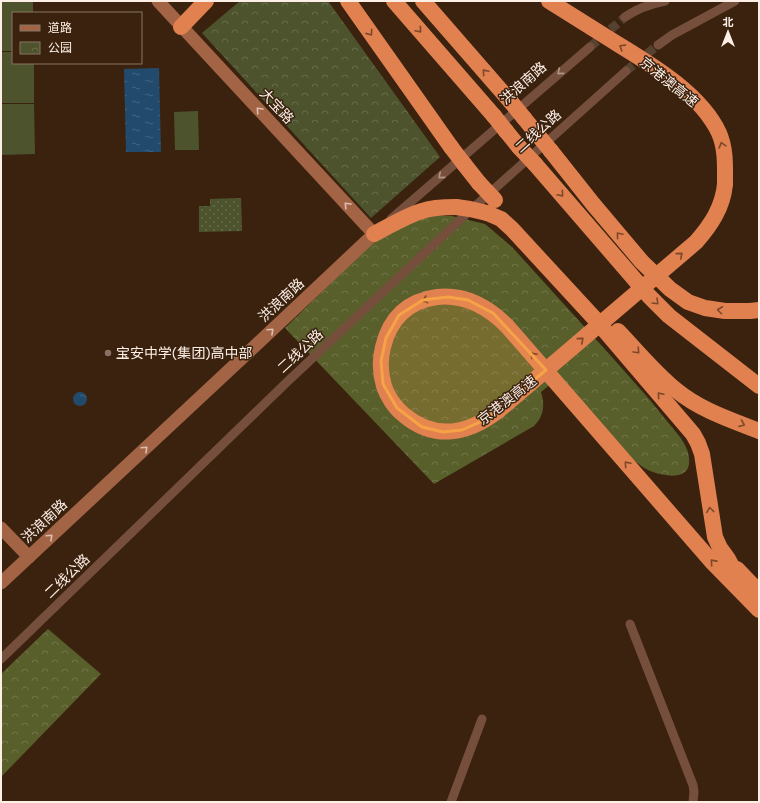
<svg xmlns="http://www.w3.org/2000/svg" width="760" height="803" viewBox="0 0 760 803" font-family="'DM Sans','Noto Sans SC',sans-serif">
<style>
.grass{fill:url(#grass-dots)}
.forest{fill:url(#forest-crowns)}
.park{fill:url(#park-crowns)}
.pitch{fill:#4d532d}
.water{fill:url(#water-ripples)}
.lines{fill:none;stroke-linecap:round;stroke-linejoin:round}
.street-tunnel{stroke:#57412f;stroke-width:9;stroke-dasharray:9 4.5;stroke-linecap:butt}
.street{stroke:#764f3c;stroke-width:9}
.secondary{stroke:#a26445;stroke-width:13}
.highway{stroke:#e18150;stroke-width:16}
.highway-bridge{stroke:#e18150;stroke-width:16}
.oneway{stroke:#7d4829}
.oneway2{stroke:#b39788}
.oneway3{stroke:#ddbeae}
.marked{fill:#f6a246;fill-opacity:0.2;stroke:#f6a246;stroke-width:3;stroke-linejoin:round}
.education-dot{fill:#8d6e63;stroke:#3a220f;stroke-width:1.5}
.labels{text-anchor:middle;dominant-baseline:central;stroke-width:3;stroke-linejoin:round;paint-order:stroke}
.street-label{font-size:14px;fill:#fdefe6;stroke:#3a220f}
.poi-label{font-size:14px;fill:#fdefe6;stroke:#3a220f;text-anchor:start}
</style>
<defs>
<pattern id="grass-dots" width="8" height="8" patternUnits="userSpaceOnUse"><rect width="8" height="8" fill="#4d532d"/><path d="M2 2h.1M6 6h.1" fill="none" stroke="#686c4b" stroke-width="1.8" stroke-linecap="round"/></pattern>
<pattern id="forest-crowns" width="20" height="18" patternUnits="userSpaceOnUse"><rect width="20" height="18" fill="#585f2b"/><path d="M2 6a3 3 0 1 1 6 0M12 15a3 3 0 1 1 6 0" fill="none" stroke="#71764a"/></pattern>
<pattern id="park-crowns" width="20" height="18" patternUnits="userSpaceOnUse"><rect width="20" height="18" fill="#4d532d"/><path d="M2 6a3 3 0 1 1 6 0M12 15a3 3 0 1 1 6 0" fill="none" stroke="#686c4b"/></pattern>
<pattern id="water-ripples" width="26" height="14" patternUnits="userSpaceOnUse"><rect width="26" height="14" fill="#224a6d"/><path d="M2 4q2-2 4 0t4 0M15 11q2-2 4 0t4 0" fill="none" stroke="#436482"/></pattern>
</defs>
<rect width="100%" height="100%" fill="#3a220f"/>
<polygon class="grass" points="241,198 242,231 199,232 199,206 210,206 210,199"/>
<g class="forest">
<path d="M426,215L452,216L485,224L512,247L611,356L649,399L680,437C686,446 690,453 689,464C687,482 659,475 648,470C642,467 636,462 630,457L557,379L541,392C545,405 544,416 534,426L434,484L285,328L379,236Z"/>
<polygon points="48,629 101,674 1,777 1,674"/>
</g>
<polygon class="park" points="240,1 328,1 440,157 371,218 202,33"/>
<g class="pitch">
<polygon points="1,1 33,1 33,13 13,13 13,51 1,51"/>
<polygon points="1,52 13,52 13,63 34,63 34,103 1,103"/>
<polygon points="1,104 34,104 35,154 1,155"/>
<polygon points="198,111 199,150 175,150 174,112"/>
</g>
<g class="water">
<polygon points="159,68 161,152 126,152 124,69"/>
<circle cx="80" cy="399" r="7"/>
</g>
<g class="lines">
<g class="street-tunnel">
<polyline points="590,47 625,17"/>
<polyline points="626,71 658,45"/>
</g>
<g class="street">
<path d="M625,17C638,8 650,4 665,1"/>
<polyline points="658,45 672,35 735,1"/>
<polyline points="391,219 590,47"/>
<polyline points="630,624 693,785 694,792 693,802"/>
<polyline points="1,659 287,382 463,217 626,71"/>
<polyline points="451,802 482,719"/>
</g>
<g class="secondary">
<polyline points="1,528 29,557"/>
<polyline points="1,583 256,345 374,234 158,1"/>
</g>
<g class="highway">
<polyline points="348,1 451,147"/>
<polyline points="394,1 494,116"/>
<polyline points="423,1 511,102"/>
<path d="M549,1C571,15 594,29 616,43C652,65 701,94 719,133C726,149 725,166 725,184"/>
<polyline points="181,27 206,1"/>
<polyline points="524,118 537,134"/>
<polyline points="506,131 519,147"/>
<polyline points="551,151 593,204 642,262 670,289 688,302 705,308 725,311 750,311 759,310"/>
<polyline points="464,164 479,183"/>
<polyline points="535,164 649,296 669,316 759,386"/>
<polyline points="487,213 501,219 512,229 595,319 693,434 698,443 702,454 715,537 720,548 728,559 741,583"/>
<path d="M374,234C390,226 405,216 422,211C433,207 445,207 456,207"/>
<path d="M618,331C637,351 655,373 676,390C700,410 731,420 759,431"/>
<path d="M498,411C468,434 435,441 404,415C395,408 387,396 384,386C380,373 380,359 383,347C390,318 408,301 437,297C465,294 488,307 507,326L713,563L759,610"/>
<polyline points="737,569 759,592"/>
</g>
<g class="highway-bridge">
<polyline points="511,102 524,118"/>
<polyline points="494,116 506,131"/>
<polyline points="537,134 551,151"/>
<polyline points="451,147 464,164"/>
<polyline points="519,147 535,164"/>
<polyline points="479,183 495,200"/>
<polyline points="456,207 470,209 487,213"/>
<path d="M498,411L696,242C711,225 723,207 725,184"/>
</g>
</g>
<defs><path id="oneway-chevron" d="M-2-3.5L2.5 0L-2 3.5" fill="none" stroke-width="1.6" stroke-linecap="round" stroke-linejoin="round"/></defs>
<g class="oneway">
<use href="#oneway-chevron" transform="translate(419 30) rotate(49)"/>
<use href="#oneway-chevron" transform="translate(370 33) rotate(55)"/>
<use href="#oneway-chevron" transform="translate(622 47) rotate(-148)"/>
<use href="#oneway-chevron" transform="translate(485 72) rotate(-131)"/>
<use href="#oneway-chevron" transform="translate(722 145) rotate(-106)"/>
<use href="#oneway-chevron" transform="translate(561 194) rotate(49)"/>
<use href="#oneway-chevron" transform="translate(619 235) rotate(-130)"/>
<use href="#oneway-chevron" transform="translate(680 255) rotate(-40)"/>
<use href="#oneway-chevron" transform="translate(425 300) rotate(164)"/>
<use href="#oneway-chevron" transform="translate(656 302) rotate(45)"/>
<use href="#oneway-chevron" transform="translate(720 310) rotate(-173)"/>
<use href="#oneway-chevron" transform="translate(581 340) rotate(-40)"/>
<use href="#oneway-chevron" transform="translate(637 351) rotate(47)"/>
<use href="#oneway-chevron" transform="translate(533 355) rotate(-131)"/>
<use href="#oneway-chevron" transform="translate(660 395) rotate(-131)"/>
<use href="#oneway-chevron" transform="translate(742 424) rotate(22)"/>
<use href="#oneway-chevron" transform="translate(627 464) rotate(-131)"/>
<use href="#oneway-chevron" transform="translate(710 510) rotate(-97)"/>
<use href="#oneway-chevron" transform="translate(713 562) rotate(-132)"/>
</g>
<g class="oneway2">
<use href="#oneway-chevron" transform="translate(560 72) rotate(139)"/>
<use href="#oneway-chevron" transform="translate(441 176) rotate(139)"/>
</g>
<g class="oneway3">
<use href="#oneway-chevron" transform="translate(259 110) rotate(-133)"/>
<use href="#oneway-chevron" transform="translate(347 205) rotate(-133)"/>
<use href="#oneway-chevron" transform="translate(271 331) rotate(-43)"/>
<use href="#oneway-chevron" transform="translate(145 449) rotate(-43)"/>
<use href="#oneway-chevron" transform="translate(50 537) rotate(-43)"/>
</g>
<path class="marked" d="M448,297L468,300L493,313L546,370L487,419L462,430L443,432L422,427L397,408L383,384L381,361L386,338L399,315L423,300Z"/>
<circle class="education-dot" cx="108" cy="353" r="4"/>
<g class="labels">
<g class="street-label">
<text transform="translate(669 82) rotate(39)">京港澳高速</text>
<text transform="translate(523 83) rotate(-41)">洪浪南路</text>
<text transform="translate(277 106) rotate(47)">大宝路</text>
<text transform="translate(538 131) rotate(-42)">二线公路</text>
<text transform="translate(281 300) rotate(-43)">洪浪南路</text>
<text transform="translate(300 351) rotate(-43)">二线公路</text>
<text transform="translate(507 400) rotate(-38)">京港澳高速</text>
<text transform="translate(44 521) rotate(-43)">洪浪南路</text>
<text transform="translate(67 576) rotate(-44)">二线公路</text>
</g>
<g class="poi-label">
<text x="116" y="353">宝安中学(集团)高中部</text>
</g>
</g>
<rect width="760" height="803" fill="none" stroke="#fdefe6" stroke-width="4"/>
<rect x="12" y="12" width="130" height="52" fill="#3a220f" stroke="#887465"/>
<rect x="20" y="25" width="20" height="6" fill="#a26445" stroke="#887465"/>
<text x="48" y="32" font-size="12" fill="#fdefe6">道路</text>
<rect x="20" y="42" width="20" height="12" fill="url(#park-crowns)" stroke="#887465"/>
<text x="48" y="52" font-size="12" fill="#fdefe6">公园</text>
<g transform="translate(728 32)" stroke="#3a220f" stroke-width="3" paint-order="stroke">
<path d="M0-3L7 15L0 10L-7 15Z" fill="#fdefe6"/>
<text y="-6" font-size="11" font-weight="bold" text-anchor="middle" fill="#fdefe6">北</text>
</g>
</svg>
